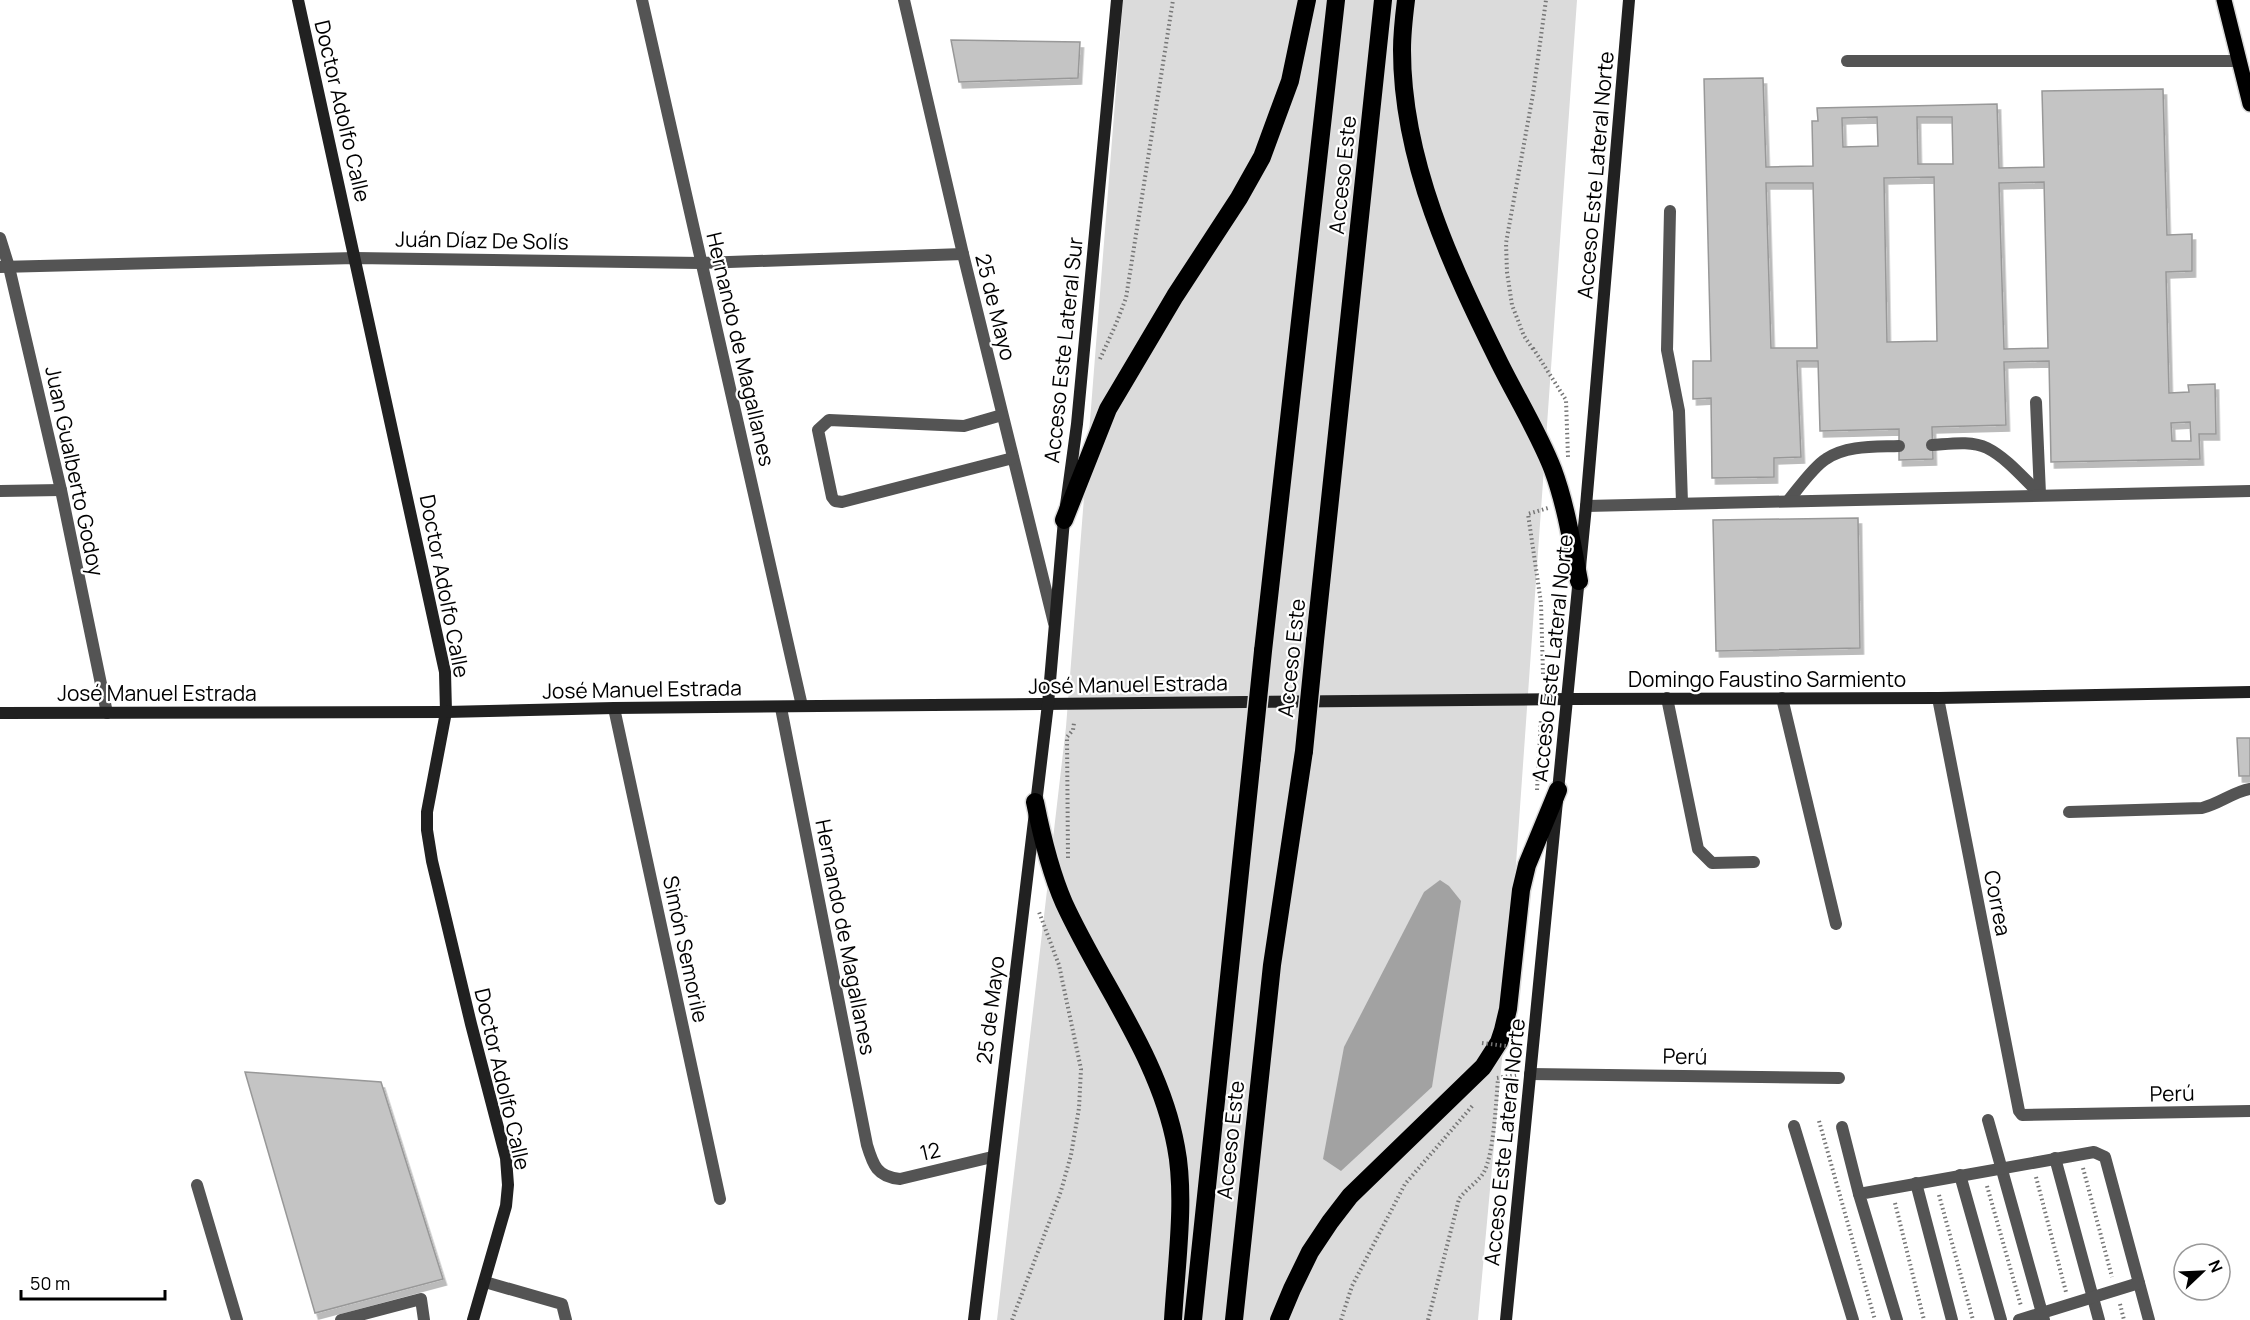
<svg xmlns="http://www.w3.org/2000/svg" width="2250" height="1320" viewBox="0 0 2250 1320" font-family="Manrope,sans-serif">
<style>
.green{fill:#dbdbdb}
.water{fill:#a2a2a2}
.building{fill:#c4c4c4;stroke:#989898;stroke-width:1.5;fill-rule:evenodd;filter:url(#shadow)}
.lines{fill:none;stroke-linecap:round;stroke-linejoin:round}
.primary-casing{stroke:#dbdbdb;stroke-width:18}
.highway-casing{stroke:#dbdbdb;stroke-width:21}
.path{stroke:#767676;stroke-width:4;stroke-dasharray:1.5 3;stroke-linecap:butt}
.lane{stroke:#545454;stroke-width:12}
.street{stroke:#545454;stroke-width:12}
.secondary{stroke:#212121;stroke-width:12}
.primary{stroke:#000;stroke-width:15}
.highway{stroke:#000;stroke-width:18}
.highway-bridge-casing{stroke:#dbdbdb;stroke-width:21;stroke-linecap:butt}
.path-bridge{stroke:#767676;stroke-width:4;stroke-dasharray:1.5 3;stroke-linecap:butt}
.highway-bridge{stroke:#000;stroke-width:18}
.labels{text-anchor:middle;dominant-baseline:central;stroke-width:4.5;stroke-linejoin:round;paint-order:stroke}
.street-label{font-size:21px;fill:#000;stroke:#fff}
</style>
<defs>
<filter id="shadow"><feDropShadow dx="3.5" dy="6" stdDeviation="0" flood-color="#0004"/></filter>
</defs>
<rect width="100%" height="100%" fill="#fff"/>
<polygon class="green" points="1123,0 1577,0 1503,1048 1478,1320 997,1320 1066,727"/>
<polygon class="water" points="1440,880 1449,886 1461,901 1432,1087 1341,1171 1323,1159 1344,1047 1424,892"/>
<g class="building">
<polygon points="951,40 1080,42 1078,78 959,82"/>
<path d="M1763,78L1766,167L1813,166L1812,121H1818L1817,108L1997,104L1999,168L2044,167L2042,91L2163,89L2167,235L2192,234V271L2166,272L2169,393L2189,392L2188,385L2215,384L2216,434H2199L2200,459L2051,462L2049,361L2004,362L2006,425L1932,427L1933,459L1899,460V429L1820,431L1818,361H1797L1801,457L1774,458V477L1712,478L1711,398L1693,399V361H1711L1704,79ZM1877,117L1878,146L1843,147L1842,118ZM1917,117H1952L1953,164H1918ZM1934,177L1937,341L1887,342L1884,178ZM2044,182L2048,348L2004,349L1999,183ZM1766,183H1813L1817,348H1771ZM2190,422L2191,441H2172L2171,423Z"/>
<polygon points="1858,518 1860,648 1716,651 1713,520"/>
<polygon points="2237,738 2250,738 2250,776 2239,776"/>
<polygon points="245,1072 381,1082 443,1279 315,1313"/>
</g>
<g class="lines">
<defs>
<polyline id="primary" points="2224,0 2250,104"/>
<g id="highway">
<path d="M1406,0C1404,16 1402,33 1402,50C1402,162 1452,267 1500,364C1517,398 1540,436 1553,470C1566,505 1572,544 1579,581"/>
<polyline points="1064,520 1108,409 1175,296 1239,198 1262,157 1290,81 1307,0"/>
<polyline points="1315,641 1383,0"/>
<polyline points="1263,651 1336,0"/>
<path d="M1035,802C1042,837 1050,871 1064,903C1101,984 1160,1058 1176,1147C1186,1198 1176,1267 1173,1320"/>
<polyline points="1193,1320 1252,758"/>
<polyline points="1234,1320 1272,965 1304,751"/>
<polyline points="1279,1320 1292,1289 1310,1252 1330,1222 1350,1196 1483,1067 1499,1042 1503,1030 1508,1009 1521,890 1527,865 1558,790"/>
</g>
</defs>
<use href="#primary" class="primary-casing"/>
<use href="#highway" class="highway-casing"/>
<g class="path">
<polyline points="1533,348 1566,400 1568,457"/>
<polyline points="1533,349 1524,336 1512,305 1507,272 1506,243 1533,94 1546,0"/>
<polyline points="1100,359 1116,324 1126,298 1173,0"/>
<polyline points="1543,674 1541,603 1528,514 1548,508"/>
<polyline points="1537,790 1541,719"/>
<polyline points="1068,858 1067,737 1073,730 1074,723"/>
<polyline points="1497,1078 1516,1075"/>
<polyline points="1819,1121 1875,1320"/>
<polyline points="2083,1168 2112,1277"/>
<polyline points="2036,1177 2066,1292"/>
<polyline points="1987,1186 2021,1306"/>
<polyline points="1939,1195 1973,1320"/>
<polyline points="1895,1203 1924,1320"/>
<polyline points="2120,1304 2124,1320"/>
<polyline points="1012,1320 1061,1191 1071,1155 1079,1108 1081,1069 1059,965 1039,912"/>
<polyline points="1341,1320 1352,1286 1405,1184 1474,1104"/>
<path d="M1428,1320L1459,1199C1466,1189 1478,1182 1484,1172C1494,1153 1496,1101 1498,1079"/>
</g>
<g class="lane">
<polyline points="1847,61 2240,61"/>
<polyline points="1670,211 1667,350 1679,411 1682,503"/>
<polyline points="2036,402 2040,494"/>
<path d="M1932,445C1949,444 1971,440 1987,448C2007,458 2024,479 2040,494"/>
<path d="M1788,501C1798,489 1813,467 1826,459C1847,445 1875,447 1899,446"/>
<polyline points="1586,506 2250,491"/>
<polyline points="1667,698 1698,849 1712,863 1754,862"/>
<path d="M2069,812L2202,808C2219,804 2233,792 2250,789"/>
<polyline points="1988,1120 2044,1320"/>
<polyline points="1794,1126 1853,1320"/>
<polyline points="1842,1127 1859,1194"/>
<polyline points="2055,1158 2099,1320"/>
<polyline points="1960,1175 2001,1320"/>
<polyline points="1916,1183 1952,1320"/>
<polyline points="197,1185 237,1320"/>
<polyline points="485,1282 562,1304 566,1320"/>
<polyline points="341,1320 421,1299 424,1320"/>
<polyline points="1897,1320 1859,1194 2094,1152 2105,1157 2149,1320"/>
<polyline points="2019,1320 2139,1283"/>
</g>
<g class="street">
<polyline points="642,0 802,706"/>
<polyline points="904,0 963,254 1054,623"/>
<polyline points="0,238 9,267 61,490 107,713"/>
<polyline points="0,267 355,258 701,263 963,254"/>
<polyline points="1002,415 964,426 829,420 818,430 832,497 835,501 842,502 1013,458"/>
<polyline points="0,491 61,490"/>
<polyline points="1782,698 1836,924"/>
<polyline points="1938,698 2019,1111 2022,1115 2250,1111"/>
<polyline points="614,708 720,1199"/>
<path d="M781,708L867,1145C873,1165 877,1177 900,1179L992,1157"/>
<polyline points="1530,1074 1839,1078"/>
</g>
<g class="secondary">
<polyline points="298,0 445,672 446,712 427,812 427,830 432,861 471,1024 506,1158 508,1185 506,1206 473,1320"/>
<polyline points="0,713 446,712 614,708 1568,699 1938,698 2250,692"/>
<polyline points="974,1320 1048,704 1064,520 1077,424 1117,0"/>
<polyline points="1506,1320 1586,506 1629,0"/>
</g>
<use href="#primary" class="primary"/>
<use href="#highway" class="highway"/>
<defs>
<g id="highway-bridge">
<polyline points="1304,751 1315,641"/>
<polyline points="1252,758 1263,651"/>
</g>
</defs>
<use href="#highway-bridge" class="highway-bridge-casing"/>
<polyline class="path-bridge" points="1482,1043 1506,1046"/>
<use href="#highway-bridge" class="highway-bridge"/>
</g>
<g class="labels">
<g class="street-label">
<text transform="translate(343 111) rotate(77)">Doctor Adolfo Calle</text>
<text transform="translate(1342 175) rotate(-84)">Acceso Este</text>
<text transform="translate(1595 175) rotate(-85)">Acceso Este Lateral Norte</text>
<text transform="translate(482 240) rotate(1)">Juán Díaz De Solís</text>
<text transform="translate(996 307) rotate(76)">25 de Mayo</text>
<text transform="translate(741 349) rotate(77)">Hernando de Magallanes</text>
<text transform="translate(1063 350) rotate(-84)">Acceso Este Lateral Sur</text>
<text transform="translate(75 471) rotate(78)">Juan Gualberto Godoy</text>
<text transform="translate(445 586) rotate(79)">Doctor Adolfo Calle</text>
<text transform="translate(1291 658) rotate(-84)">Acceso Este</text>
<text transform="translate(1552 658) rotate(-84)">Acceso Este Lateral Norte</text>
<text x="1767" y="679">Domingo Faustino Sarmiento</text>
<text transform="translate(1128 684) rotate(-1)">José Manuel Estrada</text>
<text transform="translate(642 689) rotate(-1)">José Manuel Estrada</text>
<text x="157" y="693">José Manuel Estrada</text>
<text transform="translate(1998 903) rotate(79)">Correa</text>
<text transform="translate(846 937) rotate(79)">Hernando de Magallanes</text>
<text transform="translate(686 949) rotate(78)">Simón Semorile</text>
<text transform="translate(990 1010) rotate(-83)">25 de Mayo</text>
<text transform="translate(1685 1056) rotate(1)">Perú</text>
<text transform="translate(503 1079) rotate(77)">Doctor Adolfo Calle</text>
<text transform="translate(2172 1093) rotate(-1)">Perú</text>
<text transform="translate(1230 1140) rotate(-84)">Acceso Este</text>
<text transform="translate(1504 1142) rotate(-84)">Acceso Este Lateral Norte</text>
<text transform="translate(930 1151) rotate(-13)">12</text>
</g>
</g>
<g transform="translate(2202 1272) rotate(67)"><circle r="28" fill="#ffffff" stroke="#999999" stroke-width="1.5"/>
<path d="M0-4.5L10 22L0 15L-10 22Z" fill="#000000"/>
<text y="-9" font-size="16" font-weight="bold" text-anchor="middle" fill="#000000">N</text>
</g>
<path d="M21 1290v9h144v-9" fill="none" stroke="#000000" stroke-width="3"/>
<text x="30" y="1290" font-size="18" fill="#000000" stroke="#ffffff" stroke-width="4.5" paint-order="stroke">50 m</text>
</svg>
